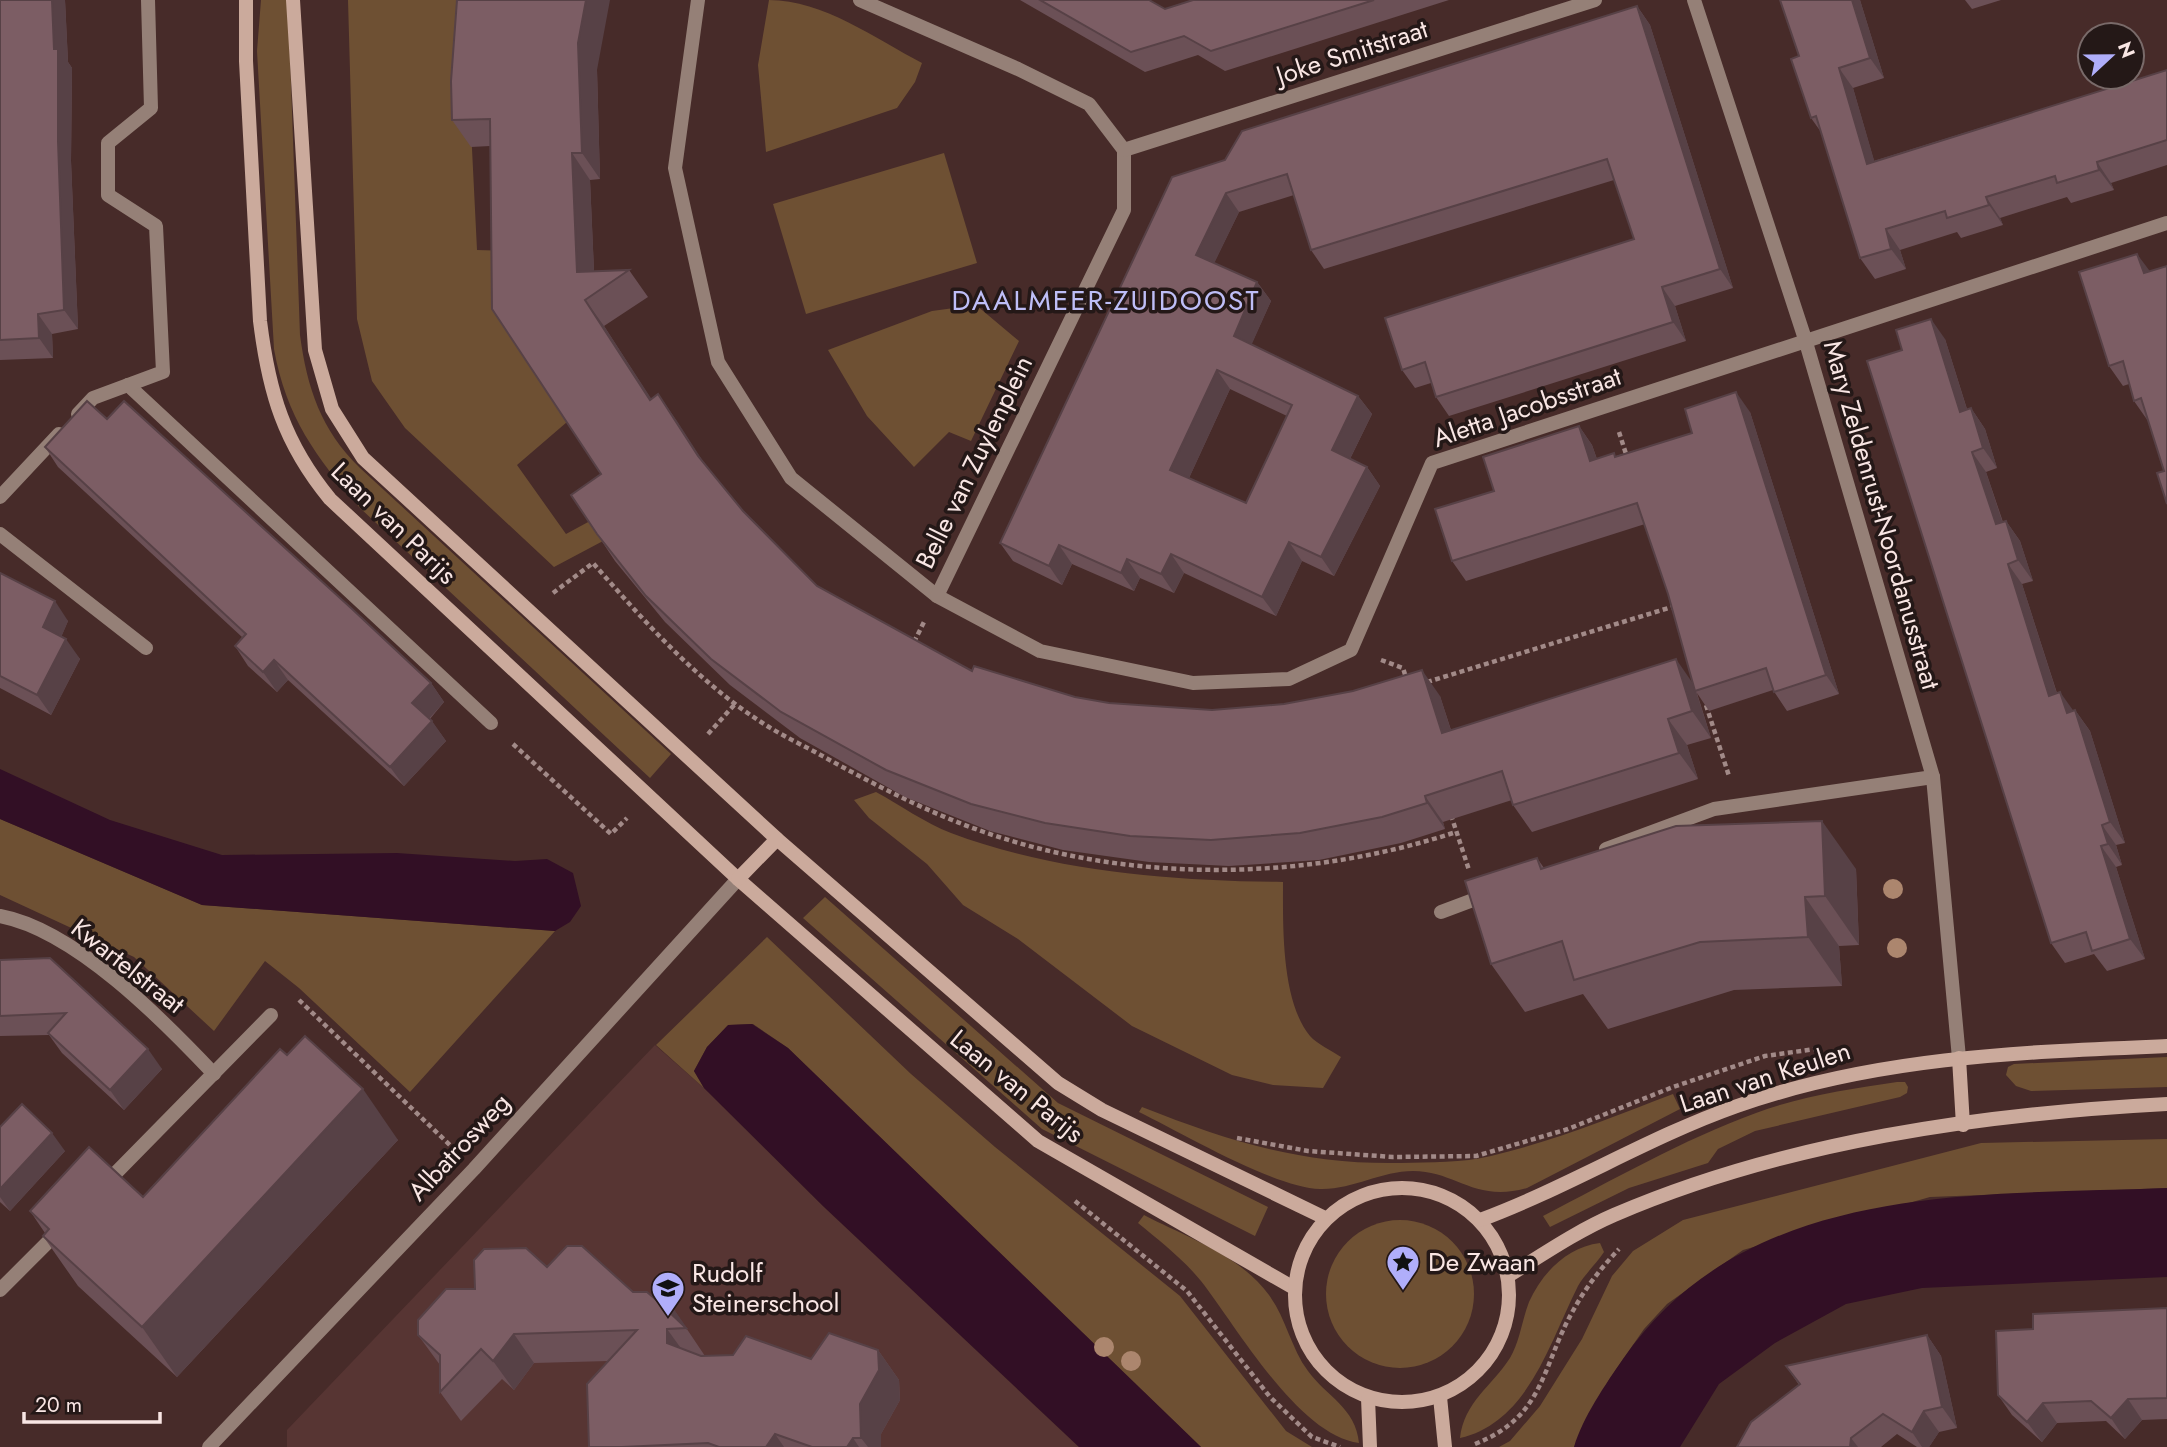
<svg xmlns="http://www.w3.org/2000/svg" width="2167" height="1447" viewBox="0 0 2167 1447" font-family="Jost,sans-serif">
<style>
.built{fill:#573533}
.green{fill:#6e5033}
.water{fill:#320f25}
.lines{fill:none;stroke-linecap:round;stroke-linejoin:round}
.path{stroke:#a28a88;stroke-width:4.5;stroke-dasharray:5 3.5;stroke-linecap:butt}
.street{stroke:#958077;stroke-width:14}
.secondary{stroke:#cbaa9c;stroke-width:14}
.tree{fill:#ac866e}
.wall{fill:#6b5056;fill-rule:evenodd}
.shaded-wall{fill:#574146}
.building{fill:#7c5d64;stroke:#574146;stroke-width:2;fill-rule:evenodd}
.labels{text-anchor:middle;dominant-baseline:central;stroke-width:7;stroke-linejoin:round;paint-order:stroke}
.street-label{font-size:26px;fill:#f9e6e4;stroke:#241817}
.poi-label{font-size:26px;fill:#f9e6e4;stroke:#241817;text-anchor:start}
.neighbourhood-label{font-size:28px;letter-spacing:2px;fill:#bebef7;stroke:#241817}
</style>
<rect width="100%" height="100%" fill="#472b29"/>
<polygon class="built" points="655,1045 704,1088 823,1206 1079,1447 287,1447 287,1430"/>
<g class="green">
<path d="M261,0H288L300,335C307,388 321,430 360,468L671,754L650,778L360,508C316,457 286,417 274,349L257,51Z"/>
<polygon points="348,0 477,0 469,88 477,250 510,251 567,422 517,465 566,534 590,521 603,541 554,567 405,428 372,381 357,319"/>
<path d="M769,0C823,0 876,39 922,63L915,82L897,108L766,152L758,65Z"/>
<polygon points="944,153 977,263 806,314 773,204"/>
<polygon points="976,305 1019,341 971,441 949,432 914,467 867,416 828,350 932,311"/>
<path d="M876,792C900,805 925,823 951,833C1055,872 1173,881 1283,882C1283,925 1281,1001 1310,1036C1317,1044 1332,1051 1341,1057L1323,1088L1273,1085L1232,1075L1132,1026L1018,939L963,905L927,864L869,818L854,800Z"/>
<polygon points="0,819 202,905 555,931 410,1092 299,988 265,961 214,1031 134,957 0,895"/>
<polygon points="825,897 1058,1103 1268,1207 1255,1236 1042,1129 803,918"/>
<polygon points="767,937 911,1074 995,1147 1180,1296 1286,1431 1312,1447 1201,1447 788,1048 753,1024 729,1025 707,1047 694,1071 704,1088 656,1045"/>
<polygon points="2167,1057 2167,1087 2031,1091 2016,1086 2006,1075 2008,1067 2014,1064"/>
<path d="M1897,1082H1905L1908,1087L1907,1093L1900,1097L1755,1131L1718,1149L1708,1163L1629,1188L1550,1227L1543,1216C1613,1180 1682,1140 1756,1113C1801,1096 1850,1089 1897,1082Z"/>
<path d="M1673,1094L1680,1109L1527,1188C1475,1203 1456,1171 1413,1171C1381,1171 1352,1190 1320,1189C1275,1188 1182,1133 1139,1112L1142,1107C1231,1142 1303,1165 1401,1163C1430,1162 1462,1163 1491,1156C1554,1141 1613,1117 1673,1094Z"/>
<polygon points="2167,1139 2167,1188 1930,1197 1743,1250 1667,1304 1644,1329 1610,1378 1574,1447 1499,1447 1510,1441 1540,1406 1582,1339 1612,1276 1633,1251 1683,1220 1981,1143"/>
<path d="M1144,1215C1186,1237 1240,1255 1269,1295C1286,1318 1291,1348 1308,1371C1326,1396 1356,1408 1359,1443C1298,1435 1237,1327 1201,1281C1183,1259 1160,1241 1138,1223Z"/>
<circle cx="1400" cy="1294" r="74"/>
<path d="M1600,1243L1604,1252C1596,1264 1585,1274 1578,1286C1550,1341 1529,1422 1460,1438C1464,1402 1492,1386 1510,1358C1520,1341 1522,1320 1529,1302C1542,1273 1567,1247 1600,1243Z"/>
</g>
<g class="water">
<polygon points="0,769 110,820 222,855 397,853 515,861 547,859 573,873 581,906 570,922 555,931 202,905 0,819"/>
<polygon points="752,1024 788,1048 1201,1447 1079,1447 823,1206 704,1088 694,1071 707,1047 728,1025"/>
<path d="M2167,1188V1277L1922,1288L1846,1304L1775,1343L1719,1384L1680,1447H1574C1583,1417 1605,1385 1623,1359C1747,1180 1974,1196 2167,1188Z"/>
</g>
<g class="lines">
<g class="path">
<polyline points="1619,432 1627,457"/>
<path d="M553,593L593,563C643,620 697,681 761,722C782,736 805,746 826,758C877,786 929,813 984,832C1133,884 1307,881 1456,832"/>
<polyline points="914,642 924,622"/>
<polyline points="1381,660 1403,668 1407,681"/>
<polyline points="1427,682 1675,606"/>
<polyline points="1706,705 1729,776"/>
<polyline points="708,734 736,703"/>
<polyline points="513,744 611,834 627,818"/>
<polyline points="1451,815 1469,870"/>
<polyline points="299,1000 454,1149"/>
<polyline points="1237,1138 1308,1151 1393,1157 1476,1156 1568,1129 1673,1087 1765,1056 1815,1049"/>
<polyline points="1075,1201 1187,1291 1270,1397 1312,1437 1340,1447"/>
<path d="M1475,1444C1546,1416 1541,1366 1574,1309C1586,1287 1602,1267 1619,1249"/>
</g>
<g class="street">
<polyline points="698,0 675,168 718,362 791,478 937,596 1040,651 1193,683 1289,679 1351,650 1432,463 2167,223"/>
<polyline points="860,0 1018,69 1089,104 1124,150 1124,210 937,596"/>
<polyline points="1694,0 1805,339 1933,777 1959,1058"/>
<polyline points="1124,150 1595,0"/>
<polyline points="128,385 491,723"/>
<polyline points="78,414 93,398 163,372 156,226 108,195 108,143 151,108 148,0"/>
<polyline points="0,497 59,434"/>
<polyline points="0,534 146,648"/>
<polyline points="1606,849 1714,809 1933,777"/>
<polyline points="1441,912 1489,894"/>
<path d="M0,916C75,930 163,1020 214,1074"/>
<polyline points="104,1185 271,1015"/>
<polyline points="0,1290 61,1229"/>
<polyline points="209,1447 474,1169 738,879"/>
</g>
<g class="secondary">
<path d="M246,0V61L260,321C269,393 284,443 330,499L738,879L1038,1141L1294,1288"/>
<polyline points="293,0 315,350 332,409 363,458 777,839 1058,1083 1102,1110 1325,1218"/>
<polyline points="738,879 777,839"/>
<polyline points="1959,1058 1963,1125"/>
<circle cx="1402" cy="1295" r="107"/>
<path d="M1480,1220C1569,1187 1649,1137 1737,1106C1876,1057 2021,1052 2167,1046"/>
<path d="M1508,1276C1542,1255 1577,1231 1614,1215C1786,1141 1981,1114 2167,1104"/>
<polyline points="1440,1397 1445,1447"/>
<polyline points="1368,1398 1370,1447"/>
</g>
</g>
<g class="tree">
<circle cx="1893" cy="889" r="10"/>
<circle cx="1897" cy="948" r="10"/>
<circle cx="1104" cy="1347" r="10"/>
<circle cx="1131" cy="1361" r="10"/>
</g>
<g class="wall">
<polygon points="0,0 65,0 68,62 72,68 71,161 78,329 52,334 53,358 0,360"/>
<polygon points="1020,0 1149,0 1165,9 1193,0 1449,0 1225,71 1198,55 1145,72"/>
<polygon points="1860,0 1884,78 1853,88 1874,161 2167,70 2167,165 2111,183 2114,190 2071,203 2067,197 2000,218 2003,225 1961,238 1957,232 1900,250 1906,269 1875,279 1860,258 1821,132 1811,118 1799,56"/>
<polygon points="1965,0 2001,0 1972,9"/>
<path d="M1637,6L1650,25L1733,288L1675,306L1686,341L1449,416L1436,397L1431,383L1415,388L1402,370L1634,239L1614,180L1324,269L1311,250L1294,195L1239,212L1214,263L1257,282L1271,301L1251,345L1358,396L1372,414L1350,459L1367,467L1380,486L1334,576L1302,561L1276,616L1184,573L1174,593L1140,578L1134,591L1072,564L1062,585L1013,561L1000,543L1225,160ZM1230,389L1287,416L1246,503L1189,478Z"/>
<polygon points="597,70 600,179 590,180 594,271 629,270 648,297 604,326 651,399 658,394 705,465 743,511 817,586 972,671 1075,697 1109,703 1212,710 1440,696 1451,730 1693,684 1668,594 1645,524 1466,581 1452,561 1494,491 1579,426 1592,445 1597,459 1616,456 1692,433 1750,412 1839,694 1787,711 1773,690 1709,711 1697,693 1711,738 1687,745 1698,779 1532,832 1513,805 1512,800 1443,822 1445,829 1401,843 1319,860 1229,866 1149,862 1063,850 990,831 905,797 800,738 730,685 665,622 615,561 597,534 601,474 490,146 471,147 452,120"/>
<polygon points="2137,254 2164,471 2148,421 2134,401 2129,384 2123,386 2109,366"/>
<polygon points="1945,339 1967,409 1971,408 1985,429 1997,468 1986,472 2003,522 2006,521 2020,541 2033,581 2022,584 2057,693 2073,711 2075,710 2090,731 2125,843 2116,845 2122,865 2116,867 2145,959 2107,971 2094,954 2065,963 2051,943 1902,350"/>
<polygon points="107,419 431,683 444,702 430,719 446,741 404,786 288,680 277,692 248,666 235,646 242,637 58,467 45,447"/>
<polygon points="0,573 68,621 61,637 80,659 51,715 0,688"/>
<polygon points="1537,858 1544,868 1856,869 1859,945 1839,946 1842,986 1734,990 1608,1029 1583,994 1525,1012 1491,964"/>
<polygon points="0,960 162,1069 124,1110 62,1053 49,1035 0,1036"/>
<polygon points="287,1055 398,1140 177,1377 78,1286 43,1236 45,1233 30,1211 143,1197"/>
<polygon points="0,1127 65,1151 10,1211 0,1202"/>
<polygon points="547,1267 633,1292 661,1304 666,1298 705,1356 811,1359 878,1350 899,1380 900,1400 881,1434 881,1447 589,1447 609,1361 534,1363 514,1390 502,1379 461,1421 440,1392 440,1365 418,1335 475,1289"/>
<polygon points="2167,1308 2167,1419 2142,1420 2125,1439 2106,1421 2057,1423 2042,1442 2012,1415 1998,1395 2033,1329"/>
<polygon points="1927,1335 1941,1356 1957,1428 1939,1432 1929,1447 1917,1447 1897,1434 1881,1447 1737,1447 1799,1385 1786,1366"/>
</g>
<g class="shaded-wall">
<polygon points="52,0 65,0 68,62 72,68 71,161 78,329 64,310"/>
<polygon points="586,0 610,0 597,70 600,179 582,153 578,43"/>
<polygon points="1852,0 1860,0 1884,78 1870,58"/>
<polygon points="1637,6 1650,25 1733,288 1720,269"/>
<polygon points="1839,68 1853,88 1881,184 1867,164"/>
<polygon points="572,153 590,180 595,293 577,272"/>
<polygon points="2097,162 2111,183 2114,190 2099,170"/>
<polygon points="1226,193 1239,212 1209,274 1196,255"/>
<polygon points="1986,197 2000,218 2003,225 1989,205"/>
<polygon points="1886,229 1900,250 1906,269 1891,249"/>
<polygon points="2137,254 2152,274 2144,273"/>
<polygon points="1257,282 1271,301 1247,355 1234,336"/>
<polygon points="1662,287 1675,306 1686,341 1673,322"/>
<polygon points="585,300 604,326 669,426 650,400"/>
<polygon points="38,314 52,334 53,358 39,338"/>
<polygon points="1931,319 1945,339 1974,432 1960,412"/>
<polygon points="1217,370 1230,389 1184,489 1170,470"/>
<polygon points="1736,392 1750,412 1839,694 1826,675"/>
<polygon points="658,394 677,421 717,483 698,456"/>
<polygon points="1358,396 1372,414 1345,469 1332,450"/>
<polygon points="1971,408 1985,429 1997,468 1983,448"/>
<polygon points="1579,426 1592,445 1604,480 1590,461"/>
<polygon points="1972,452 1986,472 2010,545 1996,524"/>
<polygon points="1367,467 1380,486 1334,576 1321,557"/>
<polygon points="2006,521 2020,541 2033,581 2018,560"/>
<polygon points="1289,542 1302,561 1276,616 1262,597"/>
<polygon points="1059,545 1072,564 1062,585 1049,566"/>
<polygon points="1171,554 1184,573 1174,593 1161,574"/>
<polygon points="1127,559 1140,578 1134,591 1121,573"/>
<polygon points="2008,564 2022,584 2064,716 2049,696"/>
<polygon points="55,601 68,621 57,647 43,627"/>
<polygon points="66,639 80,659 51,715 37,695"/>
<polygon points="1676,659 1694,685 1711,738 1692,711"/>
<polygon points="274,660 288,680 277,692 263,672"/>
<polygon points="1422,670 1440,696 1460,759 1442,733"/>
<polygon points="431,683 444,702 426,722 412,703"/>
<polygon points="2060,692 2075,713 2067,713"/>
<polygon points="2075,710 2090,731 2125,843 2110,822"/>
<polygon points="1668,719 1687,745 1698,779 1679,753"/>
<polygon points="432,721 446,741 404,786 390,767"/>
<polygon points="1425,796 1443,822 1445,829 1427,803"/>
<polygon points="1822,821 1856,869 1859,945 1825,896"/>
<polygon points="2102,825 2116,845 2122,865 2108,844"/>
<polygon points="2101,846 2116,867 2145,959 2130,939"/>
<polygon points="1805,897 1839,946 1842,986 1808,937"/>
<polygon points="148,1049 162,1069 124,1110 110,1090"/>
<polygon points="363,1089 398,1140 177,1377 142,1327"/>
<polygon points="52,1133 65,1151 10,1211 0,1197 0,1189"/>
<polygon points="666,1298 687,1328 687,1330 667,1310"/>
<polygon points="667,1329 688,1358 667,1343"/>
<polygon points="514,1334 534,1363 514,1390 493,1361"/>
<polygon points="1927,1335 1941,1356 1957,1428 1942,1407"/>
<polygon points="878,1350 899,1380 900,1400 881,1434 881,1447 868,1447 861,1438 860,1404"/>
<polygon points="2128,1399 2142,1420 2125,1439 2111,1418"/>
<polygon points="2043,1403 2057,1423 2042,1442 2027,1422"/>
<polygon points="1924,1411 1939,1432 1929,1447 1922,1447 1912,1432"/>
<polygon points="775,1434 784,1447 766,1447"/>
<polygon points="853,1438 859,1447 847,1447"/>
<polygon points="1851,1438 1858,1447 1850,1447"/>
</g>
<g class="building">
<polygon points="0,0 52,0 54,49 58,49 58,141 64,310 38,314 39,338 0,340"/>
<polygon points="457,0 586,0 578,43 582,153 572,153 577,272 629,270 585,300 650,400 658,394 698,456 743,511 817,586 972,671 974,666 1075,697 1109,703 1212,710 1284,704 1353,691 1422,670 1442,733 1676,659 1692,711 1668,719 1679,753 1513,805 1502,771 1425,796 1427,803 1382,817 1300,833 1211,840 1130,836 1045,823 971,804 886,770 781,712 711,659 646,596 597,534 571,495 601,474 492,309 490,119 452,120 451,81"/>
<polygon points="1040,0 1149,0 1165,9 1193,0 1374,0 1211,51 1184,36 1131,52"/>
<polygon points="1780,0 1852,0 1870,58 1839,68 1867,164 2167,70 2167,140 2097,162 2099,170 2057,183 2055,176 1986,197 1989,205 1947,218 1945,211 1886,229 1891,249 1860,258 1816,116 1811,118 1791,59 1799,56"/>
<path d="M1637,6L1720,269L1662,287L1673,322L1436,397L1425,362L1402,370L1385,318L1634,239L1607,159L1311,250L1287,174L1226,193L1196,255L1257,282L1234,336L1358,396L1332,450L1367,467L1321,557L1289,542L1262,597L1171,554L1161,574L1127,559L1121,573L1059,545L1049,566L1000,543L1172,177L1225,160L1242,131ZM1217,370L1292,405L1246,503L1170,470Z"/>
<polygon points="2137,254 2144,273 2167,266 2167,504 2157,473 2164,471 2141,398 2134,401 2123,361 2109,366 2079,272"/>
<polygon points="1931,319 1960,412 1971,408 1983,448 1972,452 1996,524 2006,521 2018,560 2008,564 2049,696 2060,692 2067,713 2075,710 2110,822 2102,825 2108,844 2101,846 2130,939 2092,951 2086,932 2051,943 1867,361 1902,350 1896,330"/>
<polygon points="1736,392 1826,675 1774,692 1766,668 1695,691 1668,594 1637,503 1452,561 1435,509 1494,491 1483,457 1579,426 1590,461 1614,453 1615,457 1692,433 1685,409"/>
<polygon points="87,401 107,419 124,401 351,608 431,683 412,703 432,721 390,767 274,660 263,672 235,646 246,634 45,447"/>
<polygon points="0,573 55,601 43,627 66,639 37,695 0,676"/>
<polygon points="1822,821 1825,896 1805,897 1808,937 1700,942 1574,980 1562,941 1491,964 1465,881 1537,858 1541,869 1676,826"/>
<polygon points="50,958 148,1049 110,1090 48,1033 66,1013 0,1016 0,960"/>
<polygon points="305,1036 363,1089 142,1327 43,1236 49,1229 30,1211 89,1147 143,1197 280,1049 287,1055"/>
<polygon points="22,1104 52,1133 0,1189 0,1127"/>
<polygon points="567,1246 582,1246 633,1292 647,1292 661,1304 666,1298 667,1310 686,1328 667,1329 667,1343 701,1356 733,1355 746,1336 811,1359 829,1333 878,1350 879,1370 860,1404 861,1438 853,1438 847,1447 812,1447 775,1434 766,1447 719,1447 708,1443 622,1447 589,1447 587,1384 637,1330 514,1334 493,1361 481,1349 440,1392 440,1355 418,1335 418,1320 446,1289 475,1289 474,1260 484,1249 526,1248 547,1267"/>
<polygon points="2167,1308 2167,1398 2128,1399 2111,1418 2091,1401 2043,1403 2027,1422 1998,1395 1996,1331 2033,1329 2033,1314"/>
<polygon points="1927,1335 1942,1407 1924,1411 1912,1432 1883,1414 1851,1438 1850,1447 1737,1447 1751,1422 1800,1384 1786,1366"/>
</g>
<defs>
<symbol id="sight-pin" viewBox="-11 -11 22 30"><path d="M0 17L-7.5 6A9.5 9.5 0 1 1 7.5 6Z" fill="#b0aefa" stroke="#241817"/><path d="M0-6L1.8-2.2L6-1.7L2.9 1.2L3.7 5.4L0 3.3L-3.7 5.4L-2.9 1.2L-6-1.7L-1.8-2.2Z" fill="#111"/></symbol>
<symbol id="school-pin" viewBox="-11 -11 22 30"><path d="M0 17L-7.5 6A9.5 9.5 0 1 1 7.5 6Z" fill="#b0aefa" stroke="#241817"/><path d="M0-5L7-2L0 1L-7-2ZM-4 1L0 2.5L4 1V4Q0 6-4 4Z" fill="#111"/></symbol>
</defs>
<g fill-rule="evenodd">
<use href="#sight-pin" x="1384" y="1243" width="38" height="52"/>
<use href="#school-pin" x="649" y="1269" width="38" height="52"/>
</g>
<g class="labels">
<g class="street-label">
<text transform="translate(1352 52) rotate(-18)">Joke Smitstraat</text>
<text transform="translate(1527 407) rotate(-19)">Aletta Jacobsstraat</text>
<text transform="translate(974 462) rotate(-64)">Belle van Zuylenplein</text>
<text transform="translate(1882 515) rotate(74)">Mary Zeldenrust-Noordanusstraat</text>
<text transform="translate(394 523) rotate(44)">Laan van Parijs</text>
<text transform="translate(128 966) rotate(38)">Kwartelstraat</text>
<text transform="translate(1765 1077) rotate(-18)">Laan van Keulen</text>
<text transform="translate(1017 1086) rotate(39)">Laan van Parijs</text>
<text transform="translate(459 1147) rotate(-47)">Albatrosweg</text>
</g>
<g class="poi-label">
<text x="1428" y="1262">De Zwaan</text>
<text x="692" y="1273">Rudolf<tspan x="692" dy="30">Steinerschool</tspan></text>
</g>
<g class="neighbourhood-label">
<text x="1106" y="300">DAALMEER-ZUIDOOST</text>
</g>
</g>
<g transform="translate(2111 56) rotate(68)"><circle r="33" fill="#241817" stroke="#796a69" stroke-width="2"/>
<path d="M0-5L12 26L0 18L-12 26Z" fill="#b0aefa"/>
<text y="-10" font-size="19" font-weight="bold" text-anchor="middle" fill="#f9e6e4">N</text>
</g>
<path d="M24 1412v10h136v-10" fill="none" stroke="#f9e6e4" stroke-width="3.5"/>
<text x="35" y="1412" font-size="21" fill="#f9e6e4" stroke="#241817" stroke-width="5" paint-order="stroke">20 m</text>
</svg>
